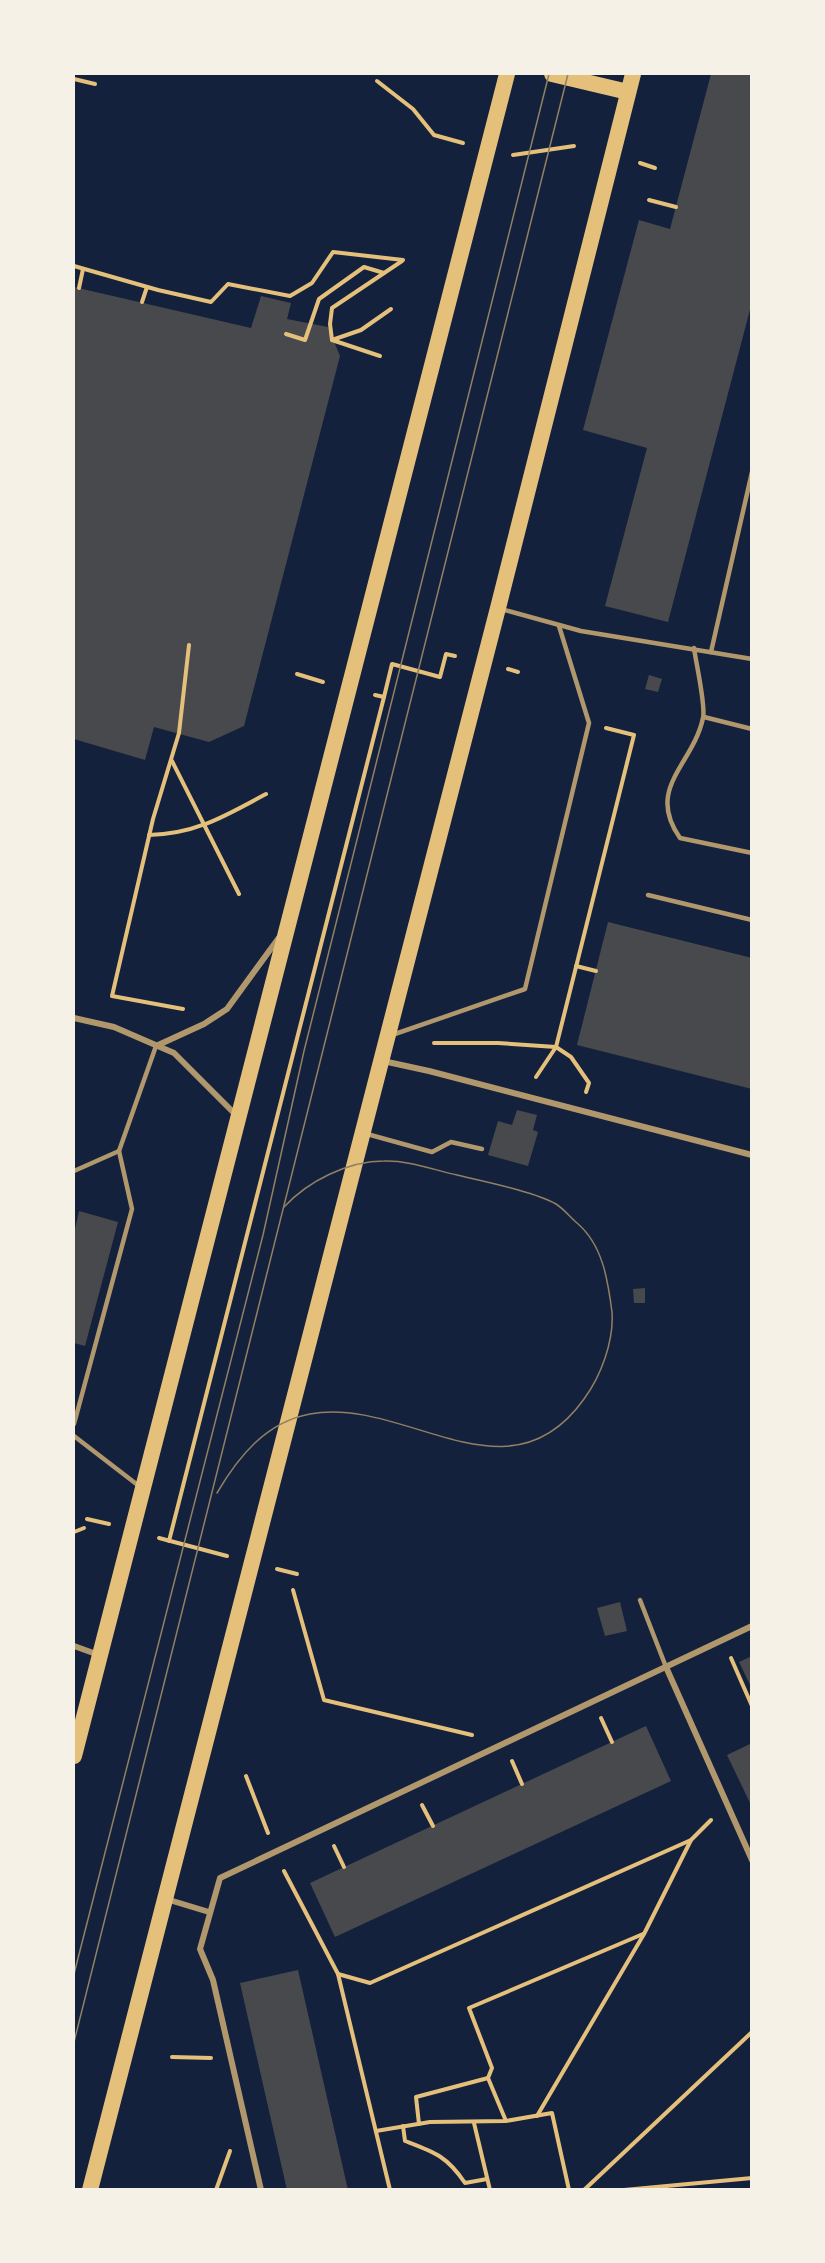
<svg xmlns="http://www.w3.org/2000/svg" width="825" height="2263" viewBox="0 0 825 2263" font-family="'Space Grotesk',sans-serif">
<style>
.building{fill:#48494c}
.lines{fill:none;stroke-linecap:round;stroke-linejoin:round}
.path{stroke:#e5c07b;stroke-width:4}
.service{stroke:#b1986c;stroke-width:4.5}
.minor{stroke:#b1986c;stroke-width:6}
.trunk{stroke:#e5c07b;stroke-width:16}
.tram{stroke:#918062;stroke-width:1.5}
</style>
<rect width="100%" height="100%" fill="#14213d"/>
<g class="building">
<polygon points="711,74 752,74 752,302 668,622 605,606 647,448 583,430 639,220 670,229"/>
<polygon points="74,287 251,328 261,296 291,303 287,319 328,327 340,356 244,726 209,742 154,727 145,760 74,739"/>
<polygon points="649,675 662,679 658,692 645,689"/>
<polygon points="608,922 752,958 752,1089 577,1045"/>
<polygon points="517,1110 537,1115 533,1130 538,1132 528,1166 488,1155 498,1121 512,1125"/>
<polygon points="79,1211 118,1222 85,1346 74,1343 74,1234"/>
<polygon points="645,1288 645,1303 634,1303 633,1289"/>
<polygon points="620,1602 627,1631 605,1636 597,1608"/>
<polygon points="752,1656 752,1689 739,1662"/>
<polygon points="646,1726 671,1781 335,1937 310,1883"/>
<polygon points="752,1743 752,1807 727,1755"/>
<polygon points="298,1970 348,2190 287,2190 240,1983"/>
</g>
<g class="lines">
<g class="path">
<polyline points="74,79 95,84"/>
<polyline points="377,81 413,109 434,135 463,143"/>
<polyline points="513,155 574,146"/>
<polyline points="640,163 655,168"/>
<polyline points="649,200 676,207"/>
<polyline points="74,266 158,290 211,302 228,284 290,296 312,283 333,252 403,260"/>
<polyline points="79,288 83,269"/>
<polyline points="142,302 147,287"/>
<polyline points="286,334 305,340 319,299 364,267 384,273"/>
<polyline points="332,340 330,324 332,308 402,261"/>
<polyline points="380,356 332,340 361,330 391,309"/>
<polyline points="508,669 518,672"/>
<polyline points="297,674 323,682"/>
<polyline points="375,695 384,697 392,664 440,677 446,654 455,656"/>
<polyline points="172,761 239,894"/>
<path d="M149,835C196,834 225,816 266,794"/>
<polyline points="576,966 596,971"/>
<polyline points="183,1009 112,996 153,819 179,733 189,645"/>
<polyline points="434,1043 498,1043 556,1047 634,735 606,728"/>
<polyline points="536,1077 556,1047 571,1057 589,1083 586,1092"/>
<polyline points="87,1519 109,1524"/>
<polyline points="74,1532 84,1528"/>
<polyline points="159,1538 227,1556"/>
<polyline points="169,1541 384,697"/>
<polyline points="277,1569 297,1574"/>
<polyline points="293,1590 324,1700 472,1735"/>
<polyline points="731,1658 752,1706"/>
<polyline points="601,1718 612,1742"/>
<polyline points="512,1761 522,1784"/>
<polyline points="246,1776 268,1833"/>
<polyline points="422,1805 433,1826"/>
<polyline points="334,1846 344,1867"/>
<polyline points="284,1871 338,1974 390,2190"/>
<polyline points="338,1974 370,1983 691,1840 711,1820"/>
<polyline points="172,2057 211,2058"/>
<polyline points="488,2078 492,2068 469,2008 643,1934"/>
<polyline points="537,2116 644,1934 691,1840"/>
<polyline points="474,2123 490,2190"/>
<polyline points="419,2124 416,2097 488,2078 506,2121"/>
<path d="M403,2126L405,2141C434,2152 447,2156 465,2183L487,2179"/>
<polyline points="376,2131 430,2122 506,2121 552,2113 569,2190"/>
<polyline points="216,2190 230,2151"/>
<polyline points="584,2190 752,2032"/>
<polyline points="624,2190 752,2178"/>
</g>
<g class="service">
<polyline points="501,609 581,631 752,659"/>
<path d="M694,648C696,663 706,706 703,718C693,765 645,788 680,838L752,853"/>
<polyline points="711,652 752,472"/>
<polyline points="704,717 752,729"/>
<polyline points="648,895 752,920"/>
<polyline points="392,1035 525,989 589,723 559,626"/>
<polyline points="367,1134 432,1152 451,1142 482,1149"/>
<polyline points="74,1171 119,1151"/>
<polyline points="74,1424 132,1209 119,1151 156,1046"/>
<polyline points="74,1436 139,1486"/>
<polyline points="640,1600 666,1667"/>
</g>
<g class="minor">
<polyline points="74,1018 114,1027 174,1053 236,1115"/>
<polyline points="156,1046 204,1024 227,1009 278,939"/>
<polyline points="383,1061 429,1071 752,1155"/>
<polyline points="74,1646 99,1655"/>
<polyline points="666,1667 752,1860"/>
<polyline points="166,1899 209,1912"/>
<polyline points="261,2190 213,1980 200,1949 220,1878 752,1626"/>
</g>
<g class="trunk">
<polyline points="552,74 628,92"/>
<polyline points="74,1756 507,74"/>
<polyline points="90,2190 498,608 633,74"/>
</g>
<g class="tram">
<path d="M217,1493C238,1457 266,1422 310,1414C405,1396 508,1506 584,1399C601,1376 614,1341 612,1312C608,1281 603,1245 577,1223C570,1217 564,1209 556,1204C536,1192 482,1181 457,1175C434,1170 408,1160 384,1161C348,1161 308,1181 284,1207"/>
<polyline points="74,1974 263,1235 304,1051 549,74"/>
<polyline points="74,2042 568,74"/>
</g>
</g>
<rect width="825" height="2263" fill="none" stroke="#f6f1e7" stroke-width="150"/>
</svg>
